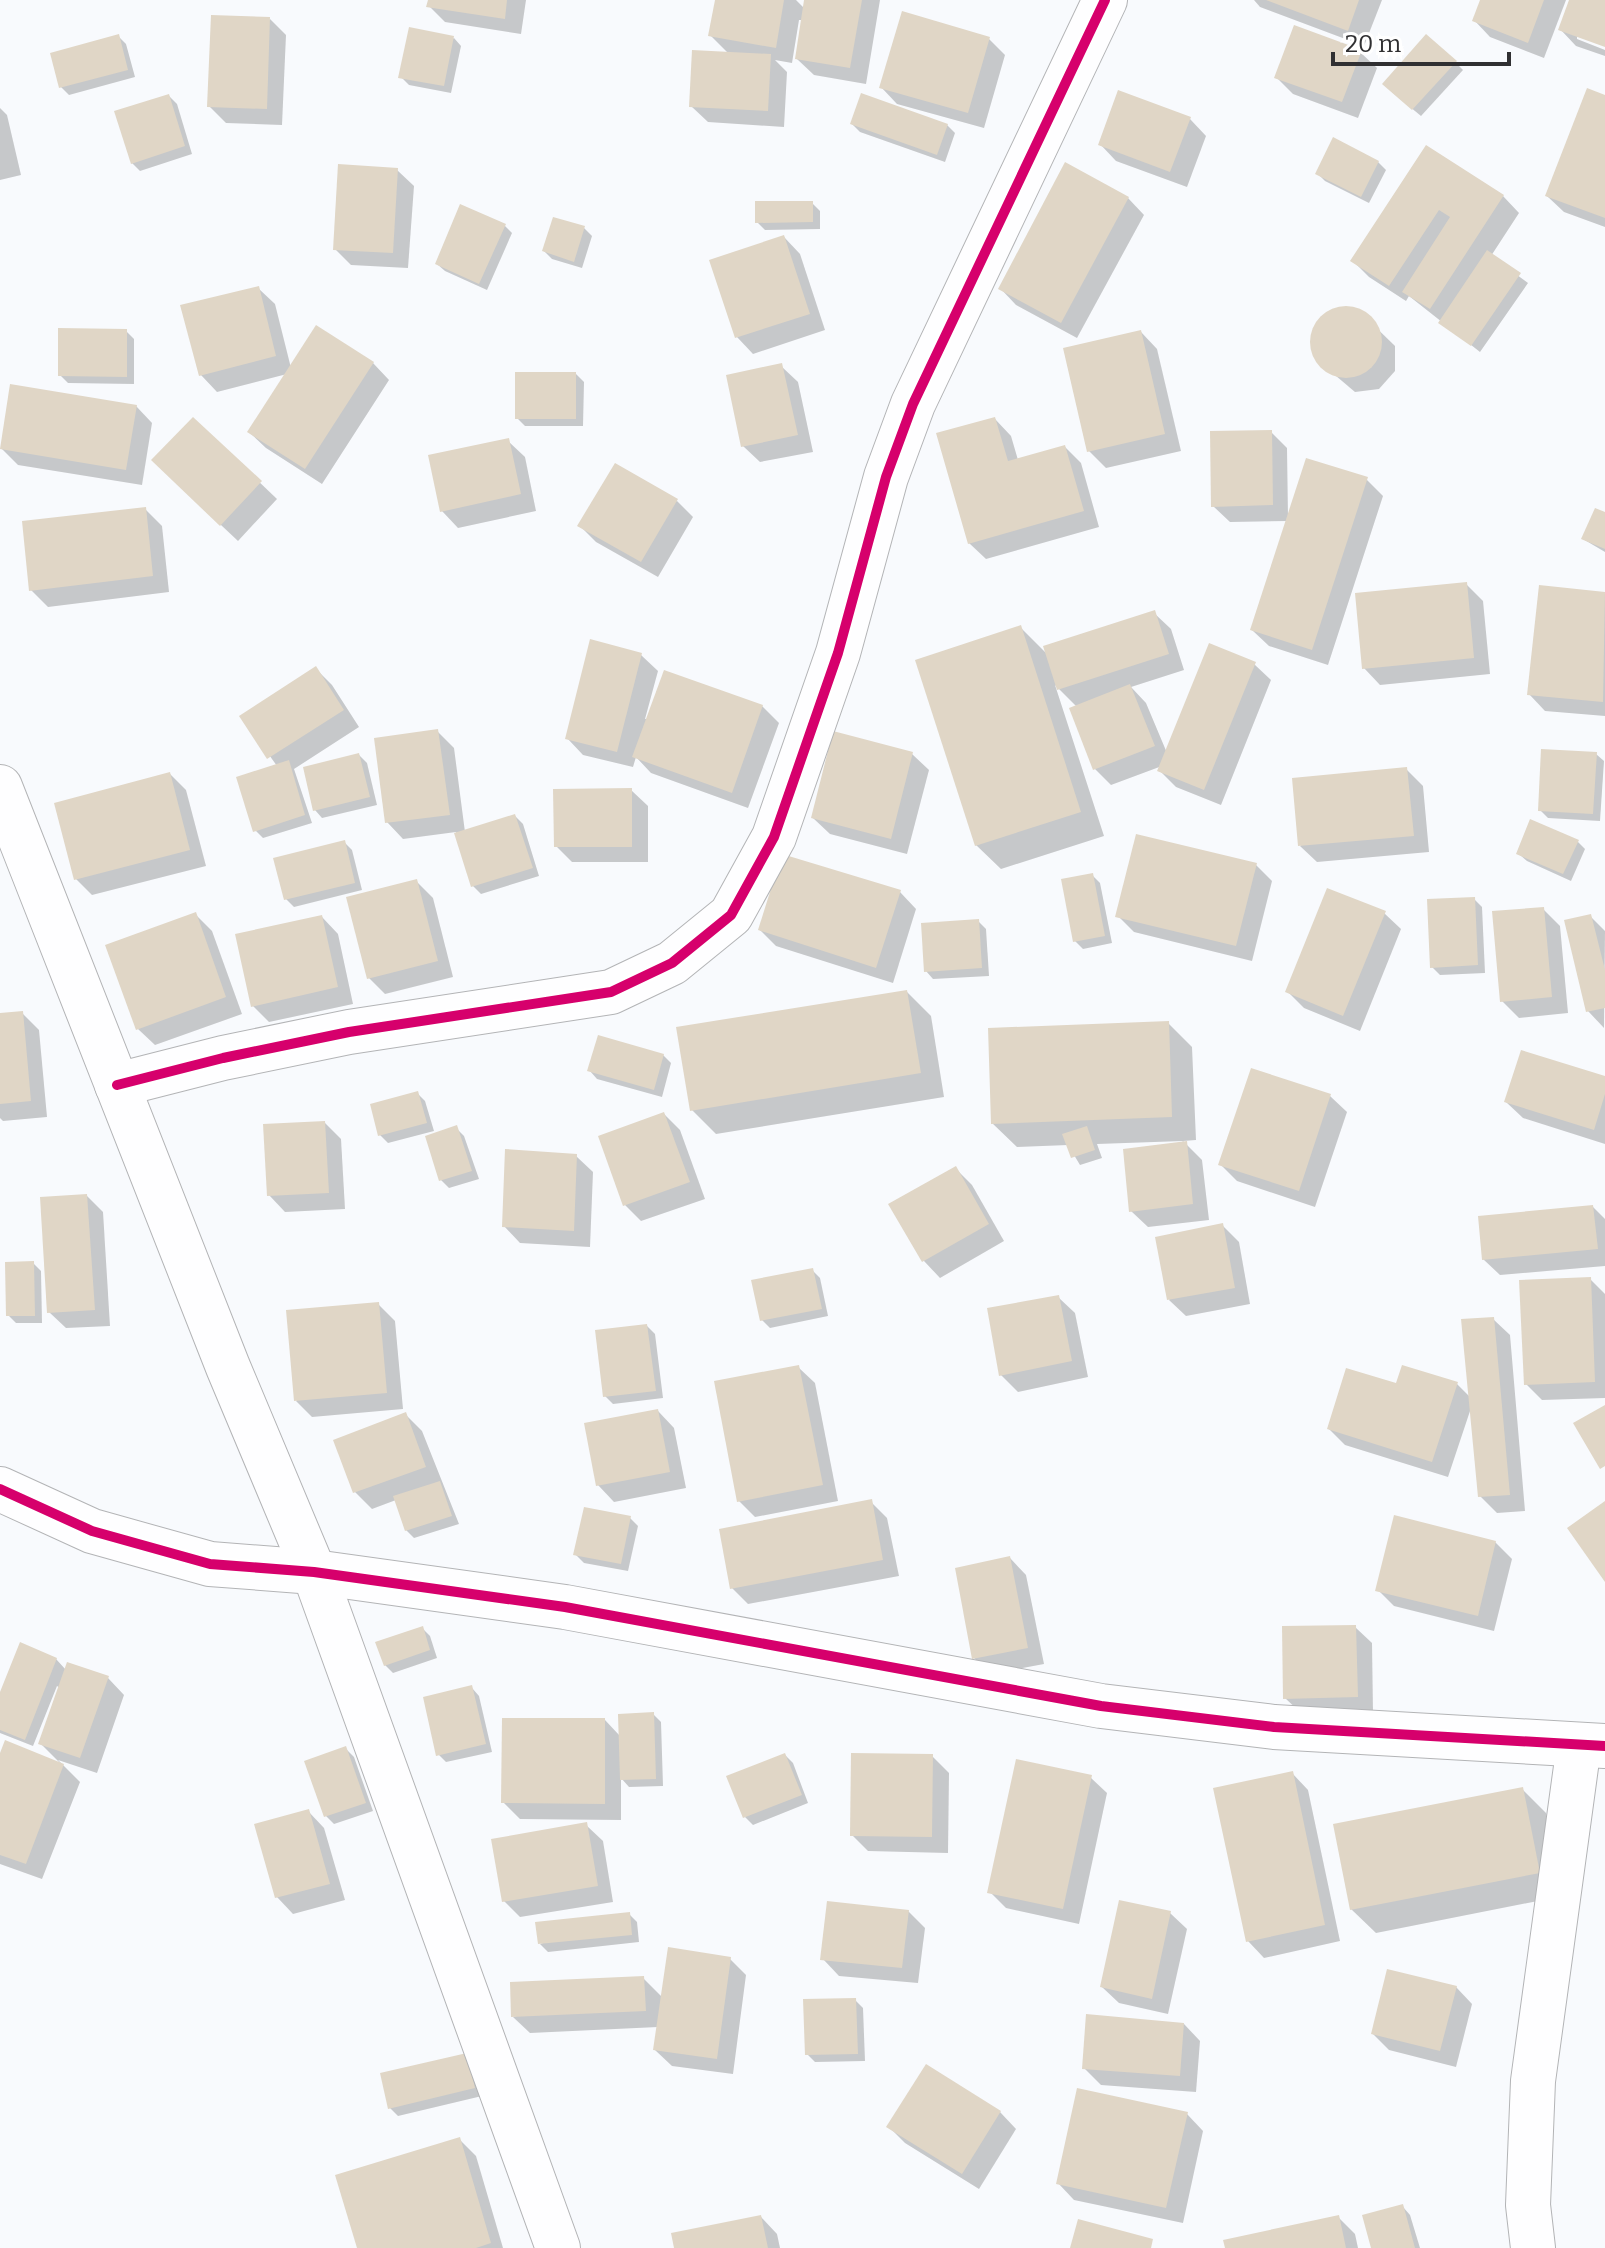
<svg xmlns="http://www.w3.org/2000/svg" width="1605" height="2248" viewBox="0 0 1605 2248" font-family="Bitter,serif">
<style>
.shadow{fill:#0003}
.building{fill:#e0d6c6}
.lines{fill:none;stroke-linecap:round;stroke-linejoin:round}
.minor-casing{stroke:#b3b4b6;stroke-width:46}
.minor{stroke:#fefeff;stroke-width:44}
.cycleway-casing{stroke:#fff;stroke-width:15}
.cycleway{stroke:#d6006c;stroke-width:10}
</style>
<rect width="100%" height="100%" fill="#f8fafd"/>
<g class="shadow">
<polygon points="430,0 526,0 521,34 445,22 429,6"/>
<polygon points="717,0 796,0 805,9 806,0 880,0 866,84 814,75 797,59 803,20 799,20 792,63 775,60 787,72 784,127 708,122 691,106 729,54 711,36"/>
<polygon points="1254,0 1382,0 1364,46 1260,7"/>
<polygon points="1482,0 1566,0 1544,58 1490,37 1474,20"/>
<polygon points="1571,0 1605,0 1605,45 1577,35 1577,39 1605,50 1605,56 1576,46 1560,29"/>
<polygon points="270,19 286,35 282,125 226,123 209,106"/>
<polygon points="118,36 126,44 135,77 69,95 61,87"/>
<polygon points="454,38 461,46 451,93 409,85 401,77"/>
<polygon points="989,39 1005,55 984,128 897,104 881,87"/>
<polygon points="1360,52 1377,68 1358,118 1293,94 1277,78"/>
<polygon points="1455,62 1463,70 1421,116 1392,92"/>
<polygon points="169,96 177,104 192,154 140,171 132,163"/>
<polygon points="1605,97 1605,227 1564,212 1547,196"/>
<polygon points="0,108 7,115 21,175 0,180"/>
<polygon points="1190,119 1206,136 1187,187 1116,161 1100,144"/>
<polygon points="852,124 947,125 955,133 945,162 860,132"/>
<polygon points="1427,148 1503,196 1519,213 1491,256 1528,283 1480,352 1409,296 1406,301 1369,277 1353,261"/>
<polygon points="1378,162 1386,170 1369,203 1325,181 1317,173"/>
<polygon points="397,170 414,186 408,268 351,265 335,249"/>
<polygon points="1128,198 1144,215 1077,338 1016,305 1000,288"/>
<polygon points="812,203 820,211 820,229 765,230 757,222"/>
<polygon points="504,225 512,233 487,290 445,271 437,264"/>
<polygon points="584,228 592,236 582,268 552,259 544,251"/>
<polygon points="784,237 800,254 825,330 753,354 737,337"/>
<polygon points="258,288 275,304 291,368 373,363 389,380 322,484 266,448 249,432 287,374 217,392 201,375"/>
<polygon points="1333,310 1358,310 1395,346 1395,371 1379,389 1355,392 1316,359 1313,331"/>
<polygon points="126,331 134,339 134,384 68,383 60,375"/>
<polygon points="1141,332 1157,349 1181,451 1106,468 1089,451"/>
<polygon points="781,366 798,382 813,452 760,462 743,446"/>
<polygon points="576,374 584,382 583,426 525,426 517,418"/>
<polygon points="136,406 152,423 142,485 18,465 2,449"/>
<polygon points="193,419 277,499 238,541 169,476"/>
<polygon points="995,419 1011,436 1018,460 1065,447 1081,463 1099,527 986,559 969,543"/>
<polygon points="1271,432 1287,448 1288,517 1366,479 1383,496 1328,665 1269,646 1252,630 1288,521 1230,522 1213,506"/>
<polygon points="508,441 525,457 536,511 458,528 442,511"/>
<polygon points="677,501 693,517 658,577 596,542 580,526"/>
<polygon points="145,509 162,526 169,592 48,607 31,590"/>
<polygon points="1605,514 1605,552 1583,539"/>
<polygon points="1466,584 1483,601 1490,674 1380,685 1364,668"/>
<polygon points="1541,588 1605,594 1605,716 1545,711 1529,694"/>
<polygon points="1154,613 1171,629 1184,670 1131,687 1146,703 1167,753 1254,664 1271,680 1221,805 1176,787 1160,771 1162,766 1111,785 1095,769 1077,707 1055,685 1104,836 1001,869 976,845 1021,628 1048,655"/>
<polygon points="641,655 658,671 645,719 762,706 779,723 748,808 651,773 636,757 633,767 583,755 567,738"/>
<polygon points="316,669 332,685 359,727 294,769 312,823 263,838 255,830 277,766 242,717"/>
<polygon points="437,731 454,748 465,832 515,816 523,824 539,876 481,894 473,886 456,832 403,839 387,822"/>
<polygon points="912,754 929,770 907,854 830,834 813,818"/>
<polygon points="1596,754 1604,761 1600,821 1548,818 1540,810"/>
<polygon points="359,755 367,763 377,805 322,818 315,810"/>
<polygon points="1407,770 1423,786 1429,852 1317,862 1300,846"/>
<polygon points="170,774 186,790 206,866 92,895 76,879"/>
<polygon points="631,790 648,806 648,862 572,862 556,846"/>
<polygon points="1577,841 1585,849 1571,881 1527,861 1519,854"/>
<polygon points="344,842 352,850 362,890 294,907 286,899"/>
<polygon points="1256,865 1272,881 1252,961 1134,932 1118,916"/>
<polygon points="1092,875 1100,883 1112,943 1083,949 1075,941"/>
<polygon points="417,882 433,898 453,977 385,994 369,978"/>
<polygon points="900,892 916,909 893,983 776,946 760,930"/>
<polygon points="1474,899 1482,907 1485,973 1440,975 1432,967"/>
<polygon points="1543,909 1560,926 1568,1013 1519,1018 1502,1001"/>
<polygon points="1384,913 1401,929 1360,1031 1304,1008 1288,992"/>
<polygon points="196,915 212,931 242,1014 155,1045 138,1029"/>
<polygon points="1590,916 1605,931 1604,1028 1588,1011"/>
<polygon points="322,917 338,934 353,1004 269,1022 253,1006"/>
<polygon points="978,921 986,929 989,976 933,979 926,971"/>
<polygon points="907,992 931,1016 944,1097 716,1134 692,1110"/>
<polygon points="22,1013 39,1030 47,1117 3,1121 0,1118 0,1015"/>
<polygon points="1168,1023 1192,1047 1196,1140 1183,1141 1202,1160 1209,1220 1148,1227 1131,1211 1183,1141 1097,1144 1102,1158 1080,1165 1068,1145 1017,1147 992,1123"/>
<polygon points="663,1055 671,1063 662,1097 597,1079 590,1071"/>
<polygon points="1605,1078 1605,1144 1523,1118 1506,1102"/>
<polygon points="417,1093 425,1101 434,1131 388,1143 380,1135"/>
<polygon points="1330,1096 1347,1112 1315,1207 1237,1181 1221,1165"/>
<polygon points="664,1114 680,1130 705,1199 641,1221 625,1205"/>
<polygon points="325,1123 341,1139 345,1209 285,1212 269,1195"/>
<polygon points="456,1128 464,1136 479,1179 449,1188 441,1180"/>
<polygon points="576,1156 593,1172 590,1247 520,1243 504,1226"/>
<polygon points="955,1168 972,1185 1004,1241 940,1278 924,1261 891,1205"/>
<polygon points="87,1196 103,1212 110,1326 66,1328 49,1312"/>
<polygon points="1593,1207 1605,1219 1605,1266 1500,1275 1483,1259"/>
<polygon points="1222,1225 1239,1242 1250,1304 1186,1316 1169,1300"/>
<polygon points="33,1263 41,1271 42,1323 16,1323 8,1315"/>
<polygon points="812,1270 820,1278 828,1316 770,1328 762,1320"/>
<polygon points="1590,1279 1605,1294 1605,1398 1542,1400 1526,1384"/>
<polygon points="1058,1297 1075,1313 1088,1377 1018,1392 1001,1375"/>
<polygon points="378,1304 395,1321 403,1409 312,1417 296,1401"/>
<polygon points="1493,1319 1510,1335 1525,1511 1497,1513 1480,1496 1472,1405 1448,1477 1345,1445 1329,1429 1397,1386 1457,1384 1471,1398"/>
<polygon points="647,1326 655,1334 663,1398 613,1404 605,1396"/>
<polygon points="798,1367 815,1383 838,1501 755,1517 739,1501"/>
<polygon points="658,1411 674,1428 686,1488 614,1502 598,1485"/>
<polygon points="406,1415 422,1431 459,1524 414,1538 406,1530 396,1500 372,1509 355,1492 336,1441"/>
<polygon points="871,1502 887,1518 899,1576 748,1604 732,1588"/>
<polygon points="630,1518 638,1526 628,1571 584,1563 576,1555"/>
<polygon points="1495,1542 1512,1559 1494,1631 1394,1606 1378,1590"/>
<polygon points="1010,1558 1026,1575 1044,1664 990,1674 974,1658"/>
<polygon points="1355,1627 1372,1643 1373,1713 1302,1714 1285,1698"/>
<polygon points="422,1628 430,1636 437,1658 393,1673 385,1665"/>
<polygon points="56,1659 66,1670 108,1678 124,1695 97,1773 58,1760 80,1782 42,1879 0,1864 0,1759 61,1764 40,1743 60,1688 57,1686 33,1746 0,1733 0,1697"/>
<polygon points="472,1688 479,1696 492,1752 446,1762 438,1754"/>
<polygon points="653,1714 661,1722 663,1786 629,1787 621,1778 621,1820 520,1819 503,1802 605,1720 620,1736"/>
<polygon points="346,1749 354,1757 373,1811 334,1824 326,1816"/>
<polygon points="785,1755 793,1763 808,1803 753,1825 745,1817"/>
<polygon points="932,1756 949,1773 948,1853 868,1851 852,1835"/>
<polygon points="1292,1773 1308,1790 1340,1941 1264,1958 1248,1941"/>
<polygon points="1090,1777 1107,1793 1079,1924 1006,1908 990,1892"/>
<polygon points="1522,1789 1546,1813 1563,1896 1376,1933 1351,1909"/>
<polygon points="308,1811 324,1828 345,1900 293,1914 277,1897"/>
<polygon points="586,1825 603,1841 613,1902 520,1917 504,1901"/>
<polygon points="908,1911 925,1928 918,1983 839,1976 823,1959"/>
<polygon points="1170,1913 1187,1929 1168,2014 1119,2003 1102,1987"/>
<polygon points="629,1914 637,1922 639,1942 548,1952 540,1944"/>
<polygon points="730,1959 746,1975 733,2074 672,2066 655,2050 658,2027 530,2033 513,2017 643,1978 663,1998"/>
<polygon points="1456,1987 1472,2004 1456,2067 1389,2050 1373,2034"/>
<polygon points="855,2000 863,2008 865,2061 815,2062 807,2054"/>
<polygon points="1184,2024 1200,2041 1196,2092 1101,2085 1084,2068"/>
<polygon points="466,2055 482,2096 398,2116 390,2108"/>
<polygon points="1000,2112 1016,2129 979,2189 905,2143 889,2127"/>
<polygon points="1187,2114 1203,2131 1183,2223 1074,2200 1058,2183"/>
<polygon points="459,2139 476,2156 503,2248 359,2248"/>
<polygon points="1403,2207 1410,2215 1420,2248 1373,2248"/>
<polygon points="761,2217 777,2234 780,2248 676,2248"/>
<polygon points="1338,2217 1355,2234 1358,2248 1227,2248"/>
</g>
<g class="building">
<polygon points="428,0 507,0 505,19 426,7"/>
<polygon points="715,0 784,0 776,48 708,36"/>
<polygon points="804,0 862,0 850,68 795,59"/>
<polygon points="1266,0 1359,0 1348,31"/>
<polygon points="1480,0 1544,0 1528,43 1472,21"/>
<polygon points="1569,0 1605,0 1605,47 1558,30"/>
<polygon points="902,11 990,37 968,113 879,88"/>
<polygon points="211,15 270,17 267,109 207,107"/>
<polygon points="1294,25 1362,50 1342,102 1274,78"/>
<polygon points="409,27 454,36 444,86 398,78"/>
<polygon points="119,34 128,70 59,88 50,53"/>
<polygon points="1426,34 1457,61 1412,110 1382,84"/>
<polygon points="692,50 771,54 768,111 689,107"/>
<polygon points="1587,88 1605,95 1605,218 1545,196"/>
<polygon points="1118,90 1191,117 1170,172 1098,145"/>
<polygon points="861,93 948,124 937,155 850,124"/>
<polygon points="169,94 185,146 131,164 114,111"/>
<polygon points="1333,137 1379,161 1361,197 1315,174"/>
<polygon points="1426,145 1504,195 1430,309 1402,292 1450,217 1439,210 1389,286 1350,261"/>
<polygon points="1065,162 1129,197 1061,323 998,289"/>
<polygon points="338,164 398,168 393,253 333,250"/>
<polygon points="755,201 813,201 813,222 755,223"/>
<polygon points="460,204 506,224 479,284 435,264"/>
<polygon points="553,217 585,226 574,262 542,251"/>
<polygon points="784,235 810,314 735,338 709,260"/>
<polygon points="1487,250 1521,273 1471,346 1438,323"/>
<polygon points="259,286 276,356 199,376 180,305"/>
<circle cx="1346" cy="342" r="36"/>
<polygon points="316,325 374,362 305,469 247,432"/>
<polygon points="58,328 127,329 127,377 58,376"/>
<polygon points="1141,330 1165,434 1087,452 1063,348"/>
<polygon points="782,363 798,435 741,447 726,375"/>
<rect x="515" y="372" width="61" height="47"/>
<polygon points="10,384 137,405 126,470 0,449"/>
<polygon points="193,417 262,481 220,526 151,460"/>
<polygon points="995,417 1008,461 1065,445 1084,511 968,544 936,433"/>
<polygon points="1272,430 1273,505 1211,507 1210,431"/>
<polygon points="509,438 521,494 440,512 428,455"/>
<polygon points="1306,458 1368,477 1312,650 1250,630"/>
<polygon points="615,463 678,499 641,562 577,526"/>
<polygon points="146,507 153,576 29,591 22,521"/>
<polygon points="1595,508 1605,512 1605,549 1581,539"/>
<polygon points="1467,582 1474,658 1362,669 1355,593"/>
<polygon points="1539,585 1605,592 1603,702 1527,695"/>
<polygon points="1155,610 1169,654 1057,690 1043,646"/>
<polygon points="1021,625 1081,812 975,846 915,660"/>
<polygon points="590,639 642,653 617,752 565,739"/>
<polygon points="1209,643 1256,662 1204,790 1157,771"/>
<polygon points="316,666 344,710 267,759 239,716"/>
<polygon points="664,670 763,705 732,793 632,757"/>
<polygon points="1130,684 1155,746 1093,770 1069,708"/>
<polygon points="438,729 450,815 385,823 374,738"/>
<polygon points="833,731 913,752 891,839 811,818"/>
<polygon points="1541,749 1597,752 1593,814 1538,811"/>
<polygon points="359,753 370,797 313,811 303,767"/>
<polygon points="289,760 305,815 253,832 236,777"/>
<polygon points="1407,767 1414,836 1298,846 1292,778"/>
<polygon points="170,772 190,850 74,880 54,803"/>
<polygon points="632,788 632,847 554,847 553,789"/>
<polygon points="515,814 533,868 471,887 454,833"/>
<polygon points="1530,819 1579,840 1563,874 1516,854"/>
<polygon points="1136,834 1257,863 1236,946 1115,917"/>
<polygon points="345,840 355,883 284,900 273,858"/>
<polygon points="782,854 901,890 876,968 758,930"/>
<polygon points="1093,873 1105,936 1073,942 1061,879"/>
<polygon points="417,879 438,961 367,979 346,897"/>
<polygon points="1327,888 1386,911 1343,1016 1285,992"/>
<polygon points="1475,897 1478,965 1430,968 1427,899"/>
<polygon points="1544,907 1552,997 1500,1002 1492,911"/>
<polygon points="196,912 226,997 136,1030 105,945"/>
<polygon points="1591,914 1605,970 1605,1008 1586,1012 1564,920"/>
<polygon points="322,915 338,987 251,1007 235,934"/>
<polygon points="979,919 982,968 924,972 921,923"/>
<polygon points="907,990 921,1073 690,1111 676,1027"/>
<polygon points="23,1011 31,1101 0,1104 0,1013"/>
<polygon points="1169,1021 1172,1117 991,1124 988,1028"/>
<polygon points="598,1035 664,1054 654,1090 587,1071"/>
<polygon points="1521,1050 1605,1076 1605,1094 1594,1130 1504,1102"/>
<polygon points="1251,1068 1331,1094 1299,1191 1218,1165"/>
<polygon points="418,1091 427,1123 378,1136 370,1104"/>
<polygon points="664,1112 690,1182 623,1206 598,1136"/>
<polygon points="325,1121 329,1193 267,1196 263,1124"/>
<polygon points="457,1125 472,1171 439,1181 425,1136"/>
<polygon points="1087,1126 1095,1150 1071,1158 1062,1134"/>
<polygon points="1187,1141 1193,1204 1129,1212 1123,1149"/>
<polygon points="505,1149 577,1154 574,1231 502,1227"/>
<polygon points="956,1166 989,1224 922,1262 888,1204"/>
<polygon points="87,1194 95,1310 47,1313 40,1197"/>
<polygon points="1593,1205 1598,1249 1482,1260 1478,1216"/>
<polygon points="1223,1223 1235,1288 1167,1300 1155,1237"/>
<polygon points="34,1261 35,1316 6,1316 5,1262"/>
<polygon points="813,1268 822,1309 760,1321 751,1280"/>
<polygon points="1591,1277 1595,1382 1524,1385 1519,1280"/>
<polygon points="1059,1295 1072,1361 999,1376 987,1308"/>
<polygon points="379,1302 387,1393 294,1401 286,1310"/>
<polygon points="1494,1317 1510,1495 1478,1497 1461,1319"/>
<polygon points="647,1324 656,1391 603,1397 595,1330"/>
<polygon points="799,1365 823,1485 737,1502 714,1381"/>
<polygon points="1402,1365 1458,1382 1432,1462 1327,1429 1346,1368 1396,1383"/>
<polygon points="1605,1405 1605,1466 1600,1469 1573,1423"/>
<polygon points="658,1409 670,1472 596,1486 584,1423"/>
<polygon points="406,1412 426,1467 353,1493 333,1440"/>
<polygon points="440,1481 452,1516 405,1531 393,1496"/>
<polygon points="872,1499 883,1560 730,1589 719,1529"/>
<polygon points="1605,1501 1605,1582 1567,1528"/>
<polygon points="584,1507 631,1516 621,1564 573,1555"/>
<polygon points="1394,1515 1496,1541 1478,1616 1375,1591"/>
<polygon points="1010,1556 1028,1648 972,1659 955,1568"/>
<polygon points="1356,1625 1358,1697 1283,1699 1282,1626"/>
<polygon points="423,1626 430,1650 384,1666 375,1642"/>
<polygon points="20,1642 57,1658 25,1740 0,1730 0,1692"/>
<polygon points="67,1662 109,1676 80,1758 38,1744"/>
<polygon points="472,1685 486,1744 436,1756 423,1697"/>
<polygon points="654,1712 656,1779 620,1780 618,1714"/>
<polygon points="502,1718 605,1718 605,1804 501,1803"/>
<polygon points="5,1740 64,1764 26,1864 0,1855 0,1753"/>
<polygon points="346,1746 366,1803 324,1817 304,1761"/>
<polygon points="785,1753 802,1795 743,1818 726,1776"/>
<polygon points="851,1753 933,1754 932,1837 850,1836"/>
<polygon points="1016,1759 1092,1775 1063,1909 987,1893"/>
<polygon points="1293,1771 1325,1925 1246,1942 1213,1788"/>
<polygon points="1523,1787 1540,1873 1350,1910 1333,1824"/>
<polygon points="309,1809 330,1884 275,1898 254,1824"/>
<polygon points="587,1822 598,1886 502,1902 491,1839"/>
<polygon points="1119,1900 1171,1911 1152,1999 1100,1987"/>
<polygon points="827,1901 909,1910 902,1968 820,1960"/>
<polygon points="630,1912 632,1935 538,1944 535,1922"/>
<polygon points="668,1947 731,1957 717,2059 653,2050"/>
<polygon points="1387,1969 1457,1986 1440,2051 1371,2034"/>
<polygon points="644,1976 646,2011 511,2017 510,1982"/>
<polygon points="856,1998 858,2054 805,2055 803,1999"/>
<polygon points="1086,2014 1184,2023 1180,2076 1082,2069"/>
<polygon points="467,2053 475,2088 388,2109 380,2073"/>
<polygon points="926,2064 1001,2111 962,2174 886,2127"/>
<polygon points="1077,2088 1188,2112 1166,2208 1056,2184"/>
<polygon points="460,2137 491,2243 476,2248 357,2248 335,2175"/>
<polygon points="1403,2204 1415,2248 1371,2248 1362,2215"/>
<polygon points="761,2215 768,2248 674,2248 671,2233"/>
<polygon points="1339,2215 1346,2248 1225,2248 1223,2240"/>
<polygon points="1078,2219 1153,2239 1151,2248 1070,2248"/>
</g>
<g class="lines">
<defs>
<g id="minor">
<polyline points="0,787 228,1367 314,1572 558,2248"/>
<polyline points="117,1085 223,1058 349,1032 611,992 672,963 731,915 774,837 838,653 886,477 913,404 1105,0"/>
<polyline points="0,1489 92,1531 210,1564 314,1572 565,1607 1101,1706 1274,1727 1605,1746"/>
<polyline points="1533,2248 1528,2205 1533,2081 1579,1745"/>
</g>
</defs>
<use href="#minor" class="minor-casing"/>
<use href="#minor" class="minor"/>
<defs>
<g id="cycleway">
<polyline points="117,1085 223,1058 349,1032 611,992 672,963 731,915 774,837 838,653 886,477 913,404 1105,0"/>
<polyline points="0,1489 92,1531 210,1564 314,1572 565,1607 1101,1706 1274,1727 1605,1746"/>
</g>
</defs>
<use href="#cycleway" class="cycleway-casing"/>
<use href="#cycleway" class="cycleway"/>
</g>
<path d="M1333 52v12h176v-12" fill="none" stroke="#303032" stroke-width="4"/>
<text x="1345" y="52" font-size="24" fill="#303032" stroke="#ffffff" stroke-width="6" paint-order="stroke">20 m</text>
</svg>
